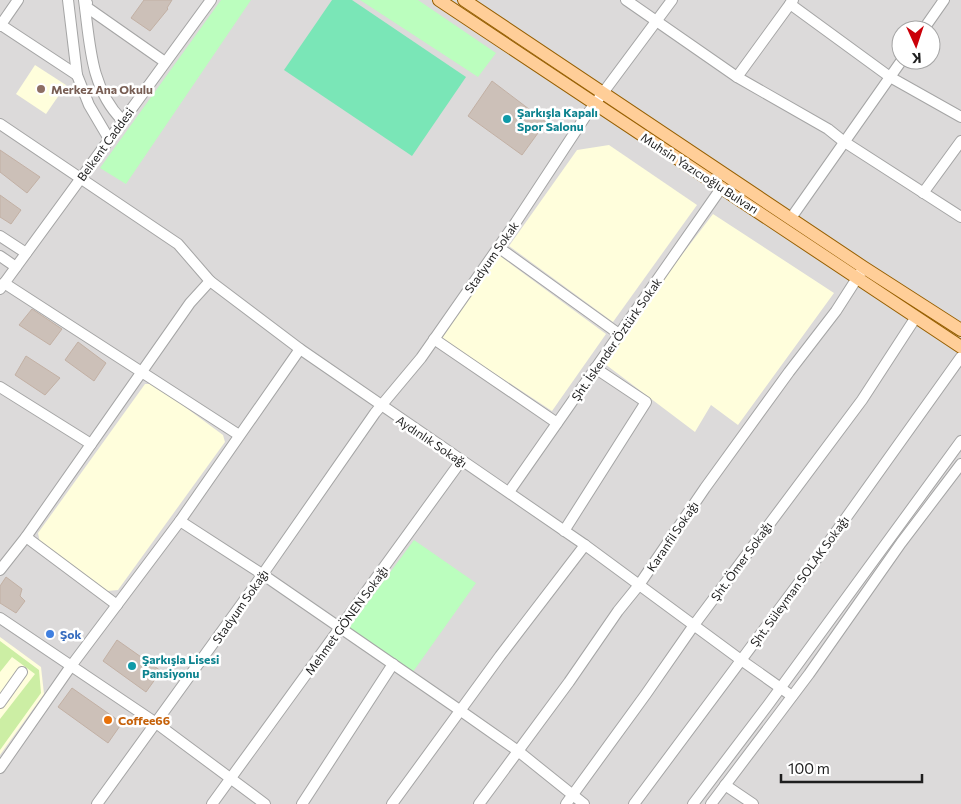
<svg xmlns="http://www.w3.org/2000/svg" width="961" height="804" viewBox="0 0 961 804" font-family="Commissioner,sans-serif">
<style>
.residential{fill:#dcdada;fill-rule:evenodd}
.education{fill:#fffedc}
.grass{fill:#cceea4}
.park{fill:#bbfebe}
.pitch{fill:#7ae6b7}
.building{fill:#ccc0b8;stroke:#c2b0a4}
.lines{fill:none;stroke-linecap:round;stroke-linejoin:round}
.minor-casing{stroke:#a5a5a5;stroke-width:12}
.major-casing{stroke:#975f00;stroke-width:14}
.minor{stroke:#fff;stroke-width:10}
.major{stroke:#ffce98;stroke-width:12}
.education-dot{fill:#8d6e63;stroke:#fff;stroke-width:2}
.culture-dot{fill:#0f9aa8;stroke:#fff;stroke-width:2}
.shop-dot{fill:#3f7fe0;stroke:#fff;stroke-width:2}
.food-dot{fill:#e8710a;stroke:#fff;stroke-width:2}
.labels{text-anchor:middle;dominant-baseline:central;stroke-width:5;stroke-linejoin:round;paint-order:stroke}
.education-label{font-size:12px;font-weight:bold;fill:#785e54;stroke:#fff;text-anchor:start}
.culture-label{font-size:12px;font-weight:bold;fill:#0d838f;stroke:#fff;text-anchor:start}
.street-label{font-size:12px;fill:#1e1e1e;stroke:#fff}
.shop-label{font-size:12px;font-weight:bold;fill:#366cbe;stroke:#fff;text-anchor:start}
.food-label{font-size:12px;font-weight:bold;fill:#c56008;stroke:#fff;text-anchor:start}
</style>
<rect width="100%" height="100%" fill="#f0ebe3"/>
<path class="residential" d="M0,0H961V804H0ZM901,30H931V60H901Z"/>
<g class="education">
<polygon points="35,65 66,85 46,114 16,94"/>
<polygon points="609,145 697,205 613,322 509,246 577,150"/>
<polygon points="713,214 834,293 738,425 711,405 695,432 601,361"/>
<polygon points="500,256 606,334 552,411 441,338"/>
<polygon points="145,384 154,384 223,435 225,442 118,590 107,591 40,543 38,533"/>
<polygon points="0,637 41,667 44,694 0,755"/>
</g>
<polygon class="grass" points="0,641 39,670 41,693 0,750 0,719 35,674 12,657 0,672"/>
<g class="park">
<polygon points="221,0 251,0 126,184 100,168"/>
<polygon points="360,0 418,0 496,53 478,77"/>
<polygon points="414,540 476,583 410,676 346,632"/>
</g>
<polygon class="pitch" points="332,0 352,0 466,77 412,156 284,70"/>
<g class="building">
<polygon points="144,0 172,0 167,8 168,9 150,31 131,18"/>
<polygon points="492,81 546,122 522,155 468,116"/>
<polygon points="0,150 40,177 27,193 0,172"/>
<polygon points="0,195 21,210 11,224 0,217"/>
<polygon points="32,309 62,329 50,345 19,325"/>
<polygon points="78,342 106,363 94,381 65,360"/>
<polygon points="26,356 60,378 45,395 15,375"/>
<polygon points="6,577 22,589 20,596 25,601 16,613 0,603 0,586"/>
<polygon points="117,640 161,671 146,692 103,661"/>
<polygon points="72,688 122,723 108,743 58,707"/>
</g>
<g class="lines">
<defs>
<g id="minor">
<polyline points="68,0 77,75 89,105 109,139"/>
<path d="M84,0C90,43 90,88 122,120"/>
<polyline points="626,0 737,77 828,129 843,141 961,217"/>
<polyline points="87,3 85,6 165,62"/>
<polyline points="790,4 890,77 961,117"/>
<polyline points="1,25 77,75"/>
<polyline points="0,26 18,0"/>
<polyline points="923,30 944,0"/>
<polyline points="737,77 793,0"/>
<polyline points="0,124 178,244 210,281 300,349 585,545 741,660 792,696"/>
<polyline points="923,193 961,141"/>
<polyline points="791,218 902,60"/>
<polyline points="0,236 26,253"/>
<polyline points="498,247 619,334"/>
<polyline points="0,256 16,267"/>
<polyline points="4,283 239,435"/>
<polyline points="0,289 211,0"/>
<polyline points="434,339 557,423"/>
<polyline points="0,387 91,444"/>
<polyline points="509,492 722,187"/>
<polyline points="180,521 262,574 461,711 518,751 584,804"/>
<polyline points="564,531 646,402 595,368"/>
<polyline points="26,537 117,605"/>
<polyline points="0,570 26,537 190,303 210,281"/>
<polyline points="0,618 156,723 265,804"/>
<polyline points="0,703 22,672"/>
<polyline points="0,768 71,666 180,521 300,349"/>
<polyline points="725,785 753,804"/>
<polyline points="97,804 251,591 375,413 421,358 516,222 585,117 672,0"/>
<polyline points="212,804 461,461"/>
<polyline points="302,804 393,664"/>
<polyline points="392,804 500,656 585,545"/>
<polyline points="479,804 569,682 618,611 639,585 705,488 789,372 836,311 861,272"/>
<polyline points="566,804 646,694 694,625 862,400 916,317"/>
<polyline points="634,804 818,557 961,357"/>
<polyline points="693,804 768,705 961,441"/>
<polyline points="711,804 809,674 901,543 961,464"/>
</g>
<g id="major">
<polyline points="439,0 961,347"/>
<polyline points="464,0 863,267 961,330"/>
</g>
</defs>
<use href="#minor" class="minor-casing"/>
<use href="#major" class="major-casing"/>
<use href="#minor" class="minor"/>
<use href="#major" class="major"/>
</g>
<circle class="education-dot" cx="41" cy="89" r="5"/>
<g class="culture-dot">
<circle cx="507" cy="119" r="5"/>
<circle cx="132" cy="666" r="5"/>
</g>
<circle class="shop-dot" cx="50" cy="634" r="5"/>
<circle class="food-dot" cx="108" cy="720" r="5"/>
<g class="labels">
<g class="education-label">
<text x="51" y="89">Merkez Ana Okulu</text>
</g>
<g class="culture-label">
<text x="517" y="112">Şarkışla Kapalı<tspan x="517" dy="14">Spor Salonu</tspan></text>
<text x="142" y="659">Şarkışla Lisesi<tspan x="142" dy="14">Pansiyonu</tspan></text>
</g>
<g class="street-label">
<text transform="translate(105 144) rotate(-54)">Belkent Caddesi</text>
<text transform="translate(700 173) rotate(33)">Muhsin Yazıcıoğlu Bulvarı</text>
<text transform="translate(491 257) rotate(-55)">Stadyum Sokak</text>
<text transform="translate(616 339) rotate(-55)">Şht. İskender Öztürk Sokak</text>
<text transform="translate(432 441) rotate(34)">Aydınlık Sokağı</text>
<text transform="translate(672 536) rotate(-56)">Karanfil Sokağı</text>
<text transform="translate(741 561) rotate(-54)">Şht. Ömer Sokağı</text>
<text transform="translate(799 581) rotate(-54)">Şht. Süleyman SOLAK Sokağı</text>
<text transform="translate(240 606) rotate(-55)">Stadyum Sokağı</text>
<text transform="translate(346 620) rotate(-54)">Mehmet GÖNEN Sokağı</text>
</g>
<g class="shop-label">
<text x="60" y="634">Şok</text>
</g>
<g class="food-label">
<text x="118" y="720">Coffee66</text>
</g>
</g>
<g transform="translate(916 45) rotate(177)"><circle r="24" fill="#ffffff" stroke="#a5a5a5"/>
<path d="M0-4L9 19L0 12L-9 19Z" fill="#cb0009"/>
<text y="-8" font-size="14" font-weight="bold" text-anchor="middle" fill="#1e1e1e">K</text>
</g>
<path d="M781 774v8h141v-8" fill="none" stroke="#1e1e1e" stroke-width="2.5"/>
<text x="788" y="774" font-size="15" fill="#1e1e1e" stroke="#ffffff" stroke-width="4" paint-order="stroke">100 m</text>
</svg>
